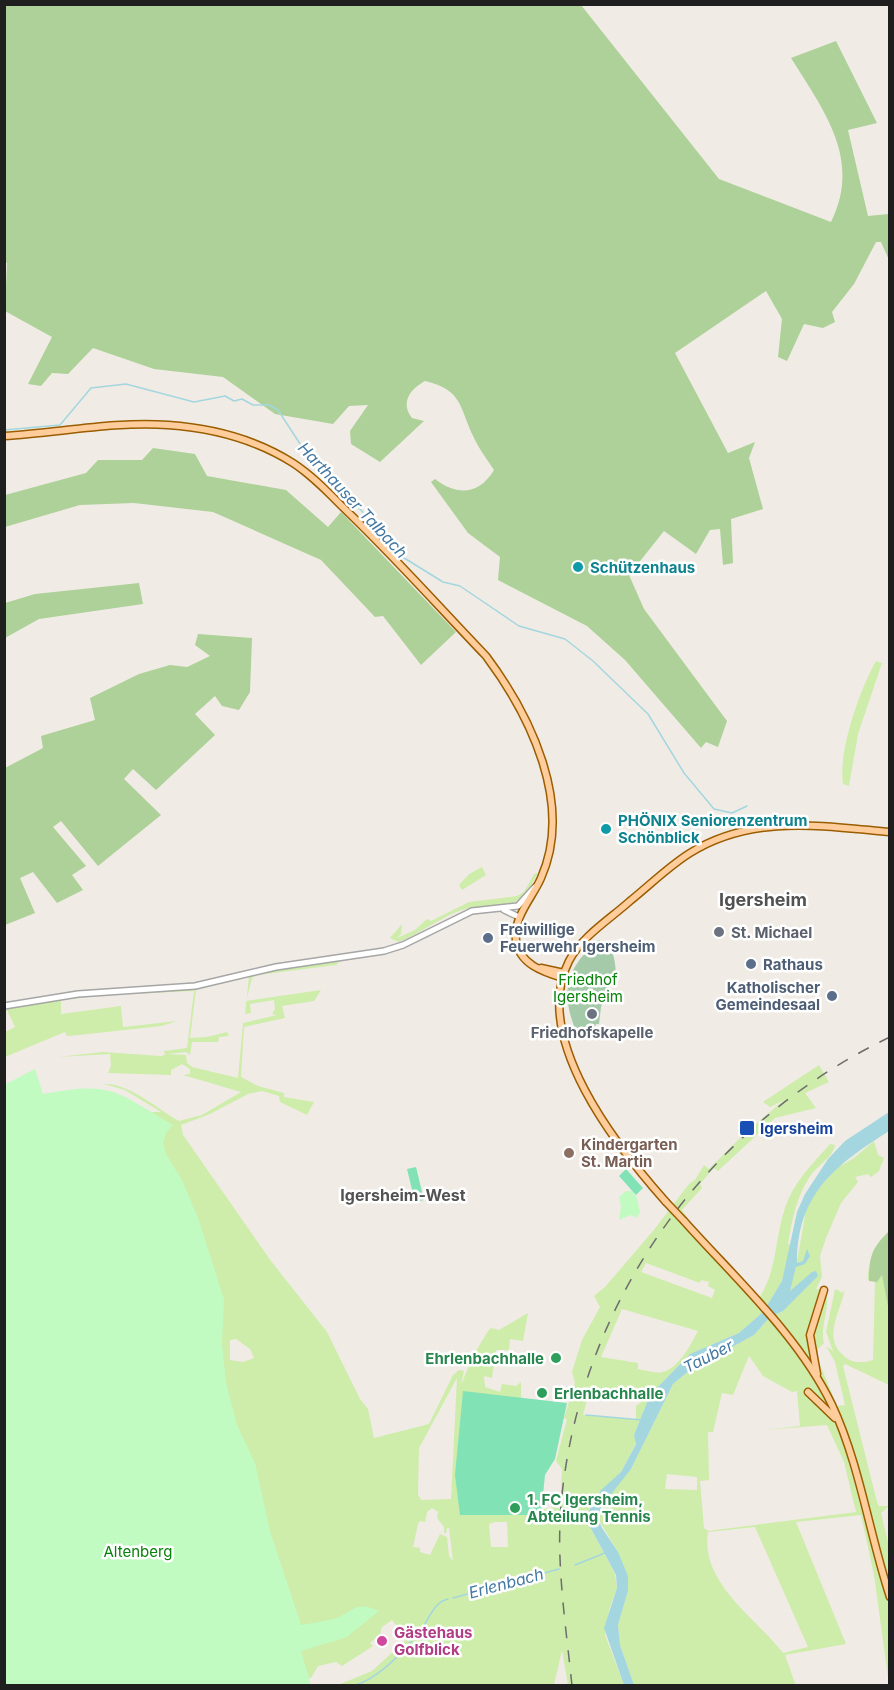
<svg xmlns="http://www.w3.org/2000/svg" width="894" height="1690" viewBox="0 0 894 1690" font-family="Inter,sans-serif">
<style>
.grass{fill:#ceecaa;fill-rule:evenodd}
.forest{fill:#add198}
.cemetery{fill:#a5caa9}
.park{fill:#c1fbc2}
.pitch{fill:#81e2b6}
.water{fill:#a4d6df}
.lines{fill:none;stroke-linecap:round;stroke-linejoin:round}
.stream{stroke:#a4d6df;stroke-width:1.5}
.minor-casing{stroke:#a6a6a6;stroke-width:8}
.major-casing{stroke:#9a5d00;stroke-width:9}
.minor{stroke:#fff;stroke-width:5}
.major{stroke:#ffcd9c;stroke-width:6}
.rail{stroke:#6d6d6d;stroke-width:1.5;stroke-dasharray:12 12;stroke-linecap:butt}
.major-bridge-casing{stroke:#9a5d00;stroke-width:9;stroke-linecap:butt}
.major-bridge{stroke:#ffcd9c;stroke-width:6}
.culture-dot{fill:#0f9aa8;stroke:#fff;stroke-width:2}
.worship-dot{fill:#6b7280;stroke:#fff;stroke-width:2}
.service-dot{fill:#5c6f8a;stroke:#fff;stroke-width:2}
.transit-dot{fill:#1a4fb4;stroke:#fff;stroke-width:2}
.education-dot{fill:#8d6e63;stroke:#fff;stroke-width:2}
.leisure-dot{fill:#2e9e5b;stroke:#fff;stroke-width:2}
.hotel-dot{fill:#d1479c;stroke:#fff;stroke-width:2}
.labels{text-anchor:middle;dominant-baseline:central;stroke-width:5;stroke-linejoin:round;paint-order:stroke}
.culture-label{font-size:15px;font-weight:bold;fill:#0d838f;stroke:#fff;text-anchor:start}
.service-label{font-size:15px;font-weight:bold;fill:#4e5e75;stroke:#fff;text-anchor:start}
.worship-label{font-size:15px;font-weight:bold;fill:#5b616d;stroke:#fff;text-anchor:start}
.park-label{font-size:15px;fill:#08820a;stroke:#fff}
.transit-label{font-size:15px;font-weight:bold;fill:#164399;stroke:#fff;text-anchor:start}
.education-label{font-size:15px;font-weight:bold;fill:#785e54;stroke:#fff;text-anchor:start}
.leisure-label{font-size:15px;font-weight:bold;fill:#27864d;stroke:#fff;text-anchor:start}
.hotel-label{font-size:15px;font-weight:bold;fill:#b23c85;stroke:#fff;text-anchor:start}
.water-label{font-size:16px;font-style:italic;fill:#4278a2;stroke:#fff}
.neighbourhood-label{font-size:16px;font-weight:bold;fill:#525252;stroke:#fff}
.quarter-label{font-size:18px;font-weight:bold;fill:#525252;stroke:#fff}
</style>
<rect width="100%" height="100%" fill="#f0ece5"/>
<g class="grass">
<path d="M876,661L882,663L858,734L849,786L843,784C838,751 860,689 876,661Z"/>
<polygon points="482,867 486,875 462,890 459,885 469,874"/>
<path d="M538,873C532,884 524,899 511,904C500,909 479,905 465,909C442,916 421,933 399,942L390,938L402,924L401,934L397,938L415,930L427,919L431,921L469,902L517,896L524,892L534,874Z"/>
<path d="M345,956L336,965L258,975L252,978L246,1001L321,990L314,1001L282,1006L285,1018L244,1027L241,1077L258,1086L284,1093V1097L314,1102L307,1115L280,1102L279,1096L262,1091L248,1094L210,1114L181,1125L183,1135L271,1261L327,1332L360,1399L368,1409L374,1438L429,1424L453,1375L459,1370L464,1371L461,1385L473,1356L488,1331L491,1328L499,1330L528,1313L523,1341L510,1339L509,1350H496L492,1378L484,1376L485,1387L500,1392L502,1384L516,1386L521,1382V1402L550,1466C540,1474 541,1497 540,1510L555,1507L560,1509L562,1469L556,1461L567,1419L564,1418L575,1383L572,1372L582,1340L600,1307L594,1296L605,1287L653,1231L689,1184L695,1180L704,1165L709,1169L744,1134L784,1100L770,1107L763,1102L819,1065L829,1082L805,1093L816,1108L775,1118L718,1171L714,1168L700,1184L702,1188L682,1210L687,1217L684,1221L752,1298L754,1305C780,1273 773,1235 788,1200C797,1179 815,1161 830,1144L835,1145C832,1159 816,1166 809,1178C796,1198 792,1221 788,1244L791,1245L782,1281L763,1312L739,1333L690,1354L650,1395L634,1435L636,1443L621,1472L592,1502L588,1514L589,1525L615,1574L617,1588L609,1610L605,1635L624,1685H568L562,1650L554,1685H338L372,1671L406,1640L401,1638L403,1634L399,1633L395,1639L393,1637L399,1629L392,1620L382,1627L380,1634L370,1643L373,1646L342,1666L336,1662L318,1666L311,1678H305L148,1112H161L125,1090L104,1084C127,1082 158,1109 179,1121L202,1115L241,1092L183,1075L190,1074V1069L182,1064L171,1070V1075L108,1073L111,1066L110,1054L58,1057L103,1052L161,1056L165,1055L164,1051L187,1048L194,991L108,995L61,1000V1014L121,1006L123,1027L178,1021L161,1026L79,1035L67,1036L65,1032L5,1057V1032L15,1027L5,1006L50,998L170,989ZM249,977L245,1014L251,1013L250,1004L274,1000L275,1009L272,1014L277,1015L243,1023L238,1078L192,1067L187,1063L186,1055L167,1054L186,1052L190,1055L192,1042H218L219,1037L229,1036L227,1032L207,1037L190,1038L196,990ZM646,1263L700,1283L701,1280L709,1282L708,1286L715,1290L712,1298L641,1272ZM622,1309L698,1331C691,1344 679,1368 663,1372C656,1374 645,1370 638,1369V1363L601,1357ZM236,1339L250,1349L254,1358L243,1362L230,1360V1340ZM457,1378L451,1499L421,1500L418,1494L419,1448ZM590,1389L644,1396V1400L636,1406V1419L583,1415ZM432,1508L438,1512L437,1518L444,1527V1533H446L447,1528H449L453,1561L449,1556L447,1537L440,1534L430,1555L420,1552V1548L413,1547L418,1524L420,1521L425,1522L427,1512ZM495,1522H507L508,1547H491L489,1524Z"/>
<path d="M874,1141L878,1155L884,1158L879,1171L871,1177L868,1174L855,1177L858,1182L841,1203L826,1238L820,1256L822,1277L816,1289L824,1290C833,1302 819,1327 824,1343L818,1349L817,1357L837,1406L845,1405L835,1362L826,1346L833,1351L826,1332L834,1294L835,1289L843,1293L845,1289C841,1311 821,1338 845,1357C854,1364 863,1363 873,1360L875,1282L868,1280C866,1263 880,1247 889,1233V1385L845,1364L843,1366L877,1502L879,1506H889L881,1513L889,1546V1685L874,1575L861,1515L796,1522L846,1644L785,1655L796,1686L634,1685L620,1645L618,1625L628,1591L618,1552L598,1519L609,1494L631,1469L673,1384L690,1370L754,1335L769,1318L783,1311L796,1267L806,1210L812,1197L835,1169L854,1158ZM749,1356L763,1376L792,1392L797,1391L800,1426L764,1430L827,1425L844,1462L856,1512L708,1531L704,1528L700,1481L709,1480L708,1432H713L722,1393L733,1395ZM667,1474L697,1477V1490L665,1489ZM755,1527L808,1647L783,1653C756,1618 700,1583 708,1532Z"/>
</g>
<g class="forest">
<path d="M5,4L581,5L719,179L831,222C862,159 824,111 791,58L836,41L877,123L848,130L868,216L889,214V260L881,242H876L854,284L832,312L835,322L823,328L804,324L787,361L778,357L782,319L766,291L675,353L728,453L755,442L749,458L763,509L731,519L733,563L723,565L720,529L710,530L696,554L664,531L629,575L644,609L727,721L718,747L706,742L701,748L625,660L587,626L498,580L500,557L468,533L431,482L435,479C457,496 479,495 494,470C487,459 479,449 474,438C459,407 463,390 425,381C410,389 400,403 412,418L424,421L380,462L351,444L350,431L368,405L349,406L333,424L275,414L223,377L154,369L93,348L68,374L52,373L41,386L28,384L52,337L5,311L7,263L4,262Z"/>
<polygon points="153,448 195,454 207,476 286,490 328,527 341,512 456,632 421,665 383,616 375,617 321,560 213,512 134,503 80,505 5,527 5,495 86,473 98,460 142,460"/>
<polygon points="139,583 143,604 39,619 5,638 5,603 35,594"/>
<polygon points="198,634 252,638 250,692 239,710 222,706 215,696 195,714 215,735 156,790 133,769 124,779 161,815 98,866 61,821 53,827 86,866 72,875 83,890 57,903 33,872 20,878 35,913 5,925 5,768 43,748 41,736 95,720 90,698 139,674 170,665 187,667 210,656 195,645"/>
<path d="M889,1231V1311L882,1275L877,1282L869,1281C869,1256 872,1248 889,1231Z"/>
</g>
<path class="cemetery" d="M599,940C614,946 615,959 616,974H608L605,978L611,982L601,1007L599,1024H596L593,1033L579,1038C560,996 563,970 599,940Z"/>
<g class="park">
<path d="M35,1069L43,1094C113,1081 115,1091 173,1125L166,1133L163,1143L166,1154L182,1180L198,1218L224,1299L222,1344L226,1383L237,1425L255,1463L270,1531L301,1625C312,1623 328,1621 339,1617C357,1608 357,1602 379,1611L347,1637L301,1651L311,1685H5L4,1085Z"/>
<polygon points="626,1191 632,1191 637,1198 640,1213 636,1218 631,1215 619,1220 621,1206 619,1197"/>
</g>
<g class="pitch">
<polygon points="416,1167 424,1200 415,1202 407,1169"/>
<polygon points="626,1169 643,1188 636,1195 619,1176"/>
<polygon points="463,1391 567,1403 555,1459 545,1475 541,1515 460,1515 455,1475"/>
</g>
<path class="water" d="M889,1112V1131C836,1165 797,1193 797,1263L803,1261L807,1249L810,1256L805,1264L796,1267L790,1291L812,1272L816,1271L818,1276L783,1311L769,1318L754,1335L690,1370L673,1384L631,1469L601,1507L598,1519L602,1528L618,1552L628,1576V1591L618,1625L620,1645L634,1685H624L604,1628L617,1588L616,1575L589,1525L588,1514L595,1496L599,1497L600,1491L621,1472L636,1444L634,1435L650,1395L690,1354L739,1333L763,1312L782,1281L797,1212L805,1194L828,1159L845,1141Z"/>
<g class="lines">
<g class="stream">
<polyline points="4,430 60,425 91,388 126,384 194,402 225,396 234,401 242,399 253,405 269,405 278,410 306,453 380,530 401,556 443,582 460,586 519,626 565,639 593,661 648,714 684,773 714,809 732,813 747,806"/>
<polyline points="586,1415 642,1420"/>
<polyline points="575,1565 605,1553"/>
<polyline points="453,1598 559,1569"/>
<path d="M353,1686C378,1679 405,1650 421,1630C429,1619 434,1602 448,1599"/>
</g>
<defs>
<g id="minor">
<polyline points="504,910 519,917"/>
<polyline points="4,1006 78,994 195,986 276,967 384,951 403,945 472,911 518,906 535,887"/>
</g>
<g id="major">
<path d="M4,436C58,433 114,421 168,425C212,428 255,439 293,463C316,478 334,499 354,518C399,562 442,610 486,656C530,715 574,804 541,878C533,897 513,917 516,940C519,964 543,972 563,978"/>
<polyline points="541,968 564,973"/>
<path d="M666,1202C618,1148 530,1038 569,961C582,936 610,919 630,901C650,885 669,866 690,853C752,814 822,826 890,832"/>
<path d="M684,1221C734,1277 799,1336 832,1405C860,1465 869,1533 890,1597"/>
<polyline points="817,1374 810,1335 824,1290"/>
<polyline points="808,1392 835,1418"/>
</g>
</defs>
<use href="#minor" class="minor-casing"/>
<use href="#major" class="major-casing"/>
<use href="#minor" class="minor"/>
<use href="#major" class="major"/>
<path class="rail" d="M572,1686C566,1626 556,1565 561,1505C579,1302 707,1125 890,1037"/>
<defs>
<polyline id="major-bridge" points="666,1202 684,1221"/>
</defs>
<use href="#major-bridge" class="major-bridge-casing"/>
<use href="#major-bridge" class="major-bridge"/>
</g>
<g class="culture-dot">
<circle cx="578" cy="567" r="6"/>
<circle cx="606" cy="829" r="6"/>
</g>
<g class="worship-dot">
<circle cx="719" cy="932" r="6"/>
<circle cx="592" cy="1014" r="6"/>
</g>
<g class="service-dot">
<circle cx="488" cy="938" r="6"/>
<circle cx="751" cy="964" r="6"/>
<circle cx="832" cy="996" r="6"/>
</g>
<rect class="transit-dot" x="739" y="1120" width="16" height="16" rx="3"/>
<circle class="education-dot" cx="569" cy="1153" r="6"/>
<g class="leisure-dot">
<circle cx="556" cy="1358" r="6"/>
<circle cx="542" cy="1393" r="6"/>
<circle cx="515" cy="1508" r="6"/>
</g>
<circle class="hotel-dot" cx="382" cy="1641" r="6"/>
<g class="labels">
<g class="culture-label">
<text x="590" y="567">Schützenhaus</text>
<text x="618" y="820">PHÖNIX Seniorenzentrum<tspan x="618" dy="17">Schönblick</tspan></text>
</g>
<g class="service-label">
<text x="500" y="929">Freiwillige<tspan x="500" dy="17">Feuerwehr Igersheim</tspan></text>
<text x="763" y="964">Rathaus</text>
<text x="820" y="987" text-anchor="end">Katholischer<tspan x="820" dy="17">Gemeindesaal</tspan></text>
</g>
<g class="worship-label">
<text x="731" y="932">St. Michael</text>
<text x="592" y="1032" text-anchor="middle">Friedhofskapelle</text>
</g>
<g class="park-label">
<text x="588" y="979">Friedhof<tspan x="588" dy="17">Igersheim</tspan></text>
<text x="138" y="1551">Altenberg</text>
</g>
<g class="transit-label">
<text x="760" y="1128">Igersheim</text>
</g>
<g class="education-label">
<text x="581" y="1144">Kindergarten<tspan x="581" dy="17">St. Martin</tspan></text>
</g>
<g class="leisure-label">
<text x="544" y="1358" text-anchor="end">Ehrlenbachhalle</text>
<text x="554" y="1393">Erlenbachhalle</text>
<text x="527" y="1499">1. FC Igersheim,<tspan x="527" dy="17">Abteilung Tennis</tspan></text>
</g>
<g class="hotel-label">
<text x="394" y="1632">Gästehaus<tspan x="394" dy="17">Golfblick</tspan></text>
</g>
<g class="water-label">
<text transform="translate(353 500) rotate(47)">Harthauser Talbach</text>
<text transform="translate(708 1356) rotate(-27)">Tauber</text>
<text transform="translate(506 1583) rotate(-15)">Erlenbach</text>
</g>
<g class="neighbourhood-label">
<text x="403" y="1195">Igersheim-West</text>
</g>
<g class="quarter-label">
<text x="763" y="899">Igersheim</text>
</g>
</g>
<rect width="894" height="1690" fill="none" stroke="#1f1f1f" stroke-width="12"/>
</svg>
